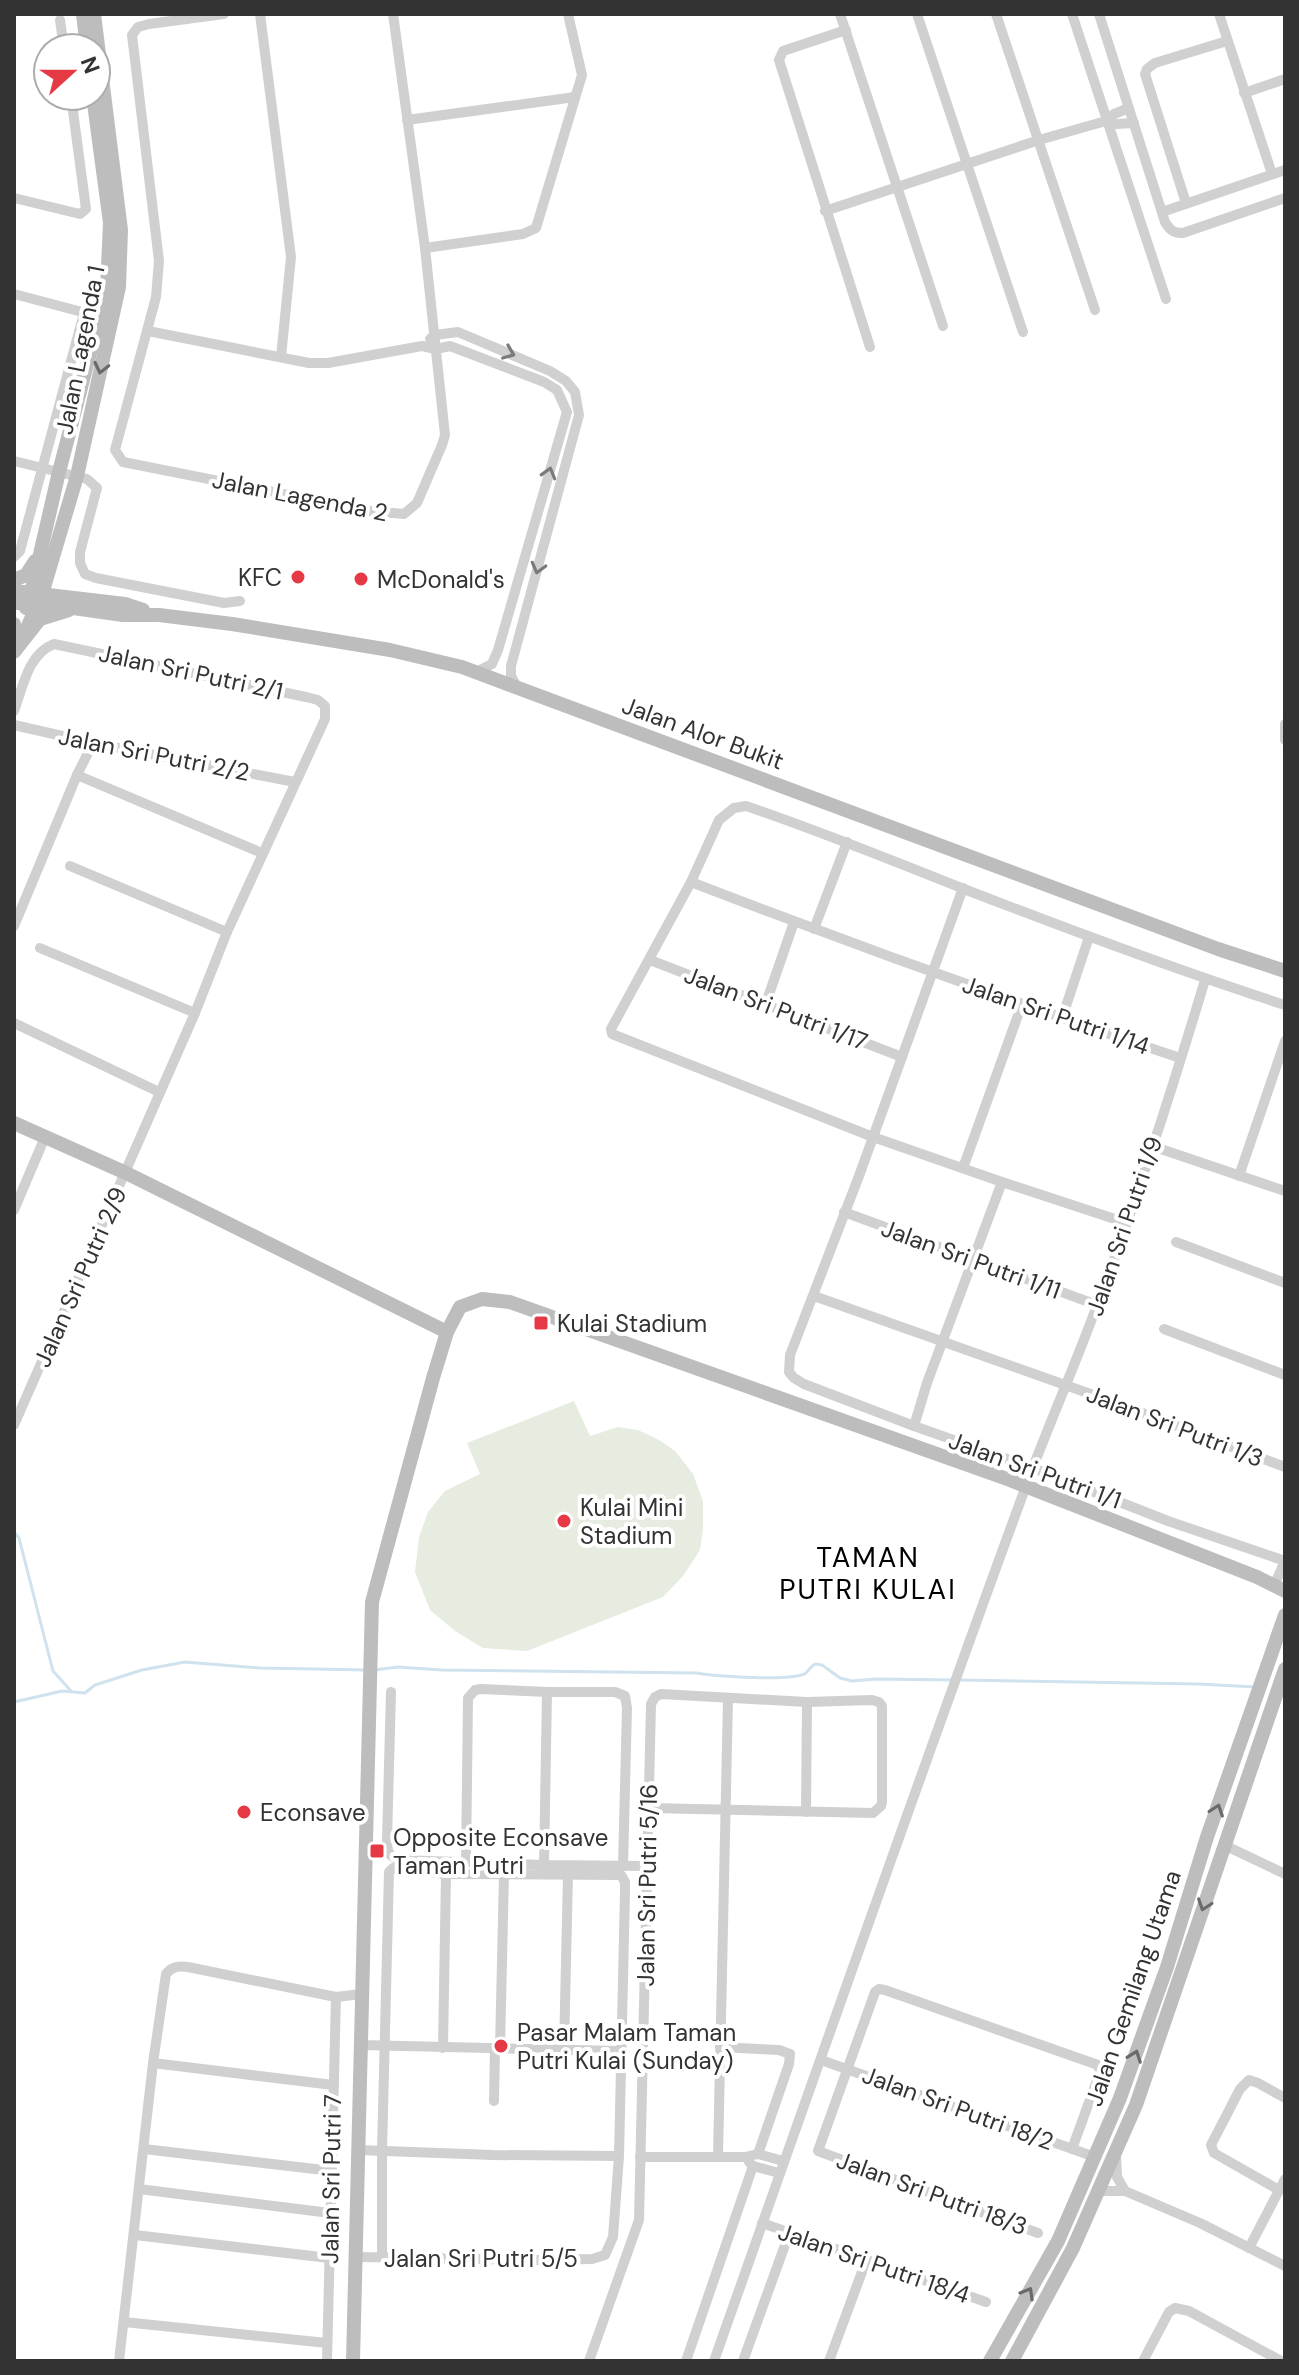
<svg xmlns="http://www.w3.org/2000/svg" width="1299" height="2375" viewBox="0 0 1299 2375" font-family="'DM Sans',sans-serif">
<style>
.pitch{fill:#e6ecdf}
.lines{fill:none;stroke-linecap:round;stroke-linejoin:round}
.stream{stroke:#cfe2ee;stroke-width:3}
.street{stroke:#d0d0d0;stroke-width:10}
.secondary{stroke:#bdbdbd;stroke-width:14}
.oneway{stroke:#7a7a7a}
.oneway2{stroke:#6a6a6a}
.poi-dot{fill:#e63946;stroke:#fff;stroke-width:3}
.labels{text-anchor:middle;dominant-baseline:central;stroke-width:8;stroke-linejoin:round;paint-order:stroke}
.street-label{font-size:24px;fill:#333;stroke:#fff}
.poi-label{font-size:24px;fill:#333;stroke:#fff;text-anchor:start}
.quarter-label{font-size:28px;letter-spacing:2px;fill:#000;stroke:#fff}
</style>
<rect width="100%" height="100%" fill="#fff"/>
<polygon class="pitch" points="574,1401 590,1436 618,1427 638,1430 659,1440 675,1451 693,1474 703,1501 703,1530 700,1550 683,1576 663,1597 527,1651 483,1648 455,1631 430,1610 415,1572 419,1537 428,1512 445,1491 480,1474 467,1443"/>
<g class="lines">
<g class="stream">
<polyline points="14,1532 19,1538 53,1671 71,1691"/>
<path d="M374,1670L398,1667L442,1670L696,1673C714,1676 794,1682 806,1673C809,1670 811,1666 815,1664L822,1665L840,1678L852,1681L876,1679L952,1680"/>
<polyline points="960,1680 1198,1684 1256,1687"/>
<polyline points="14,1702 62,1691 85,1693 95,1685 142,1670 185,1662 260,1668 367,1670"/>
</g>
<g class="street">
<polyline points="224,14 149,24 138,27 132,35 159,261 156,297 115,450 123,462 370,511 404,514 417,503 442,445 445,435 425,248 393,14"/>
<polyline points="260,14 291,257 281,357"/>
<polyline points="840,14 943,326"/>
<polyline points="917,14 1023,332"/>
<polyline points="996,14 1095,310"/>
<polyline points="1072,14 1166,299"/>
<path d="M1099,14L1165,222C1170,230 1173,233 1183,233L1285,198"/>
<polyline points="1219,14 1272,174"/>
<polyline points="60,20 64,48"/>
<polyline points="846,30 783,51 779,60 870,347"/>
<polyline points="1244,93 1285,79"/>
<polyline points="407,120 575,97"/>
<polyline points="1106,121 1116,124 1134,123"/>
<polyline points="14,198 80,214 86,209 71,96"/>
<polyline points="1186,203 1145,74 1147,69 1155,63 1227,41"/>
<polyline points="825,211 1039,140 1106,121 1114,114 1129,108"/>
<polyline points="1162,212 1285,170"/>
<polyline points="425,248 523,234 536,228 582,75 568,14"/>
<polyline points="14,294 105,318"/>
<polyline points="148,331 309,363 328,363 422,346 436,349 450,346 544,382 557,390 567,412 498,650 492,664 476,672"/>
<polyline points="430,339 435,335 458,332 550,371 566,381 575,392 579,415 511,666 511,676 517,687"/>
<polyline points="14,461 87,479 97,488 80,552 80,563 85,574 96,578 224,603 240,601"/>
<polyline points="14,557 20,551 84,313"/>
<path d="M14,711C23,687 28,654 54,644L306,697L318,700L325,706V719L227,932L195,1013L14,1425"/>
<polyline points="1285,724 1285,740"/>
<polyline points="14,725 93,743 295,782"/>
<polyline points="77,775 262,853"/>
<polyline points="70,866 227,932"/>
<path d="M691,882C852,944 1016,1003 1180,1058"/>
<polyline points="963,888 859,1176 790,1355 789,1372 794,1378 804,1384 914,1426 1033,1468 1168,1521 1285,1561"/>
<polyline points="14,926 77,775 93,743"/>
<polyline points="814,929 847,842"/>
<polyline points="40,948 195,1013"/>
<polyline points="650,960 902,1057"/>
<polyline points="766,1003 794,922"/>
<polyline points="1062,1018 1089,937"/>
<polyline points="14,1023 159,1092"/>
<polyline points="1152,1146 1285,1191"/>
<polyline points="963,1168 1022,1004"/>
<polyline points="1239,1176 1285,1041"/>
<polyline points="14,1210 45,1137"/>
<polyline points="844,1212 1097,1305"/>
<path d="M1127,1223L1002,1182L873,1137L612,1034L611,1029L691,882L719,820L734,808L746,806C820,831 891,860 964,889C1070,930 1176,970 1285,1005"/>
<polyline points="1176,1242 1285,1283"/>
<polyline points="814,1296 1116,1403 1285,1467"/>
<polyline points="1164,1329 1285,1375"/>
<polyline points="914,1426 927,1383 1002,1182"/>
<polyline points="1277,1579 1285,1561"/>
<path d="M391,1692L387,1840C387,1852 389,1857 400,1860L544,1865L648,1866"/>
<polyline points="806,1812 807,1702"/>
<polyline points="1224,1845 1285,1874"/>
<polyline points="466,1863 468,1698 475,1690 481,1689 547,1692 615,1692 625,1696 627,1708 623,1866"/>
<polyline points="544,1865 547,1692"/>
<polyline points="360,2045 620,2051"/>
<polyline points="720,2047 779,2050 790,2054 789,2064 758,2154"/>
<polyline points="443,2048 446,1874"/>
<polyline points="500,2048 504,1874"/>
<polyline points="564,2050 568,1875"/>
<polyline points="821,2060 1095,2157"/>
<polyline points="153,2063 333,2085"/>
<polyline points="494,2101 495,2048"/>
<polyline points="144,2149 332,2171"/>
<polyline points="358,2150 493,2155 619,2156"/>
<polyline points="1116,2155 1117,2177 1125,2191"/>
<polyline points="718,2156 728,1699"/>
<polyline points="640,2157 745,2157 758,2154 783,2161"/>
<polyline points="749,2162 753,2166 779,2173"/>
<polyline points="139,2189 330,2213"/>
<polyline points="1279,2190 1214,2153 1211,2145 1240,2089 1249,2080 1258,2083 1285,2098"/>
<polyline points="1099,2191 1125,2191 1200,2223 1285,2266"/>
<polyline points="762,2223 986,2302"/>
<polyline points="1038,2233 818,2151 875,1992 879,1989 885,1990 1098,2065 1100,2072 1072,2149"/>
<polyline points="135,2235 329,2258"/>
<polyline points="1249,2248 1285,2179"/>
<polyline points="357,2257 537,2260 592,2259 605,2255 613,2237 619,2156 625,1891 625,1882 621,1875 446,1874 393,1868 389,1872 382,2151 382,2257"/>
<polyline points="124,2322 327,2343"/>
<path d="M119,2361L153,2063L166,1974C172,1966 179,1966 188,1967L336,1997L361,1994"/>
<polyline points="327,2361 336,1997"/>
<polyline points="589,2361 639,2220 651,1704 655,1697 661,1694 807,1702 872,1700 879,1702 882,1706 882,1802 881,1806 873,1813 649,1808"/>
<polyline points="686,2361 753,2166"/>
<path d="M714,2361C817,2069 919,1777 1026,1486C1048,1426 1074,1368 1096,1308C1137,1200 1172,1090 1205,980"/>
<polyline points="743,2361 789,2234"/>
<polyline points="829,2361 866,2261"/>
<polyline points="1143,2361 1169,2312 1175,2308 1189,2311 1281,2361"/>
</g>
<g class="secondary">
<polyline points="83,14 87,48"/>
<polyline points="14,580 26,575 35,561"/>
<polyline points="14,591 125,604 143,610"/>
<polyline points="14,603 38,603 123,615 159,615 232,624 390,650 462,667 1218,949 1285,971"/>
<polyline points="26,608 31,593 59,472 107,288 110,223 93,96"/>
<polyline points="14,624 14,638"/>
<polyline points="20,644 42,594 77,476 119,287 121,230 94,14"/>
<polyline points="14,652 40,619 69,610"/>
<polyline points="14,1123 126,1173 447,1332"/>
<polyline points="353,2361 372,1602 433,1378 447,1332 460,1307 482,1299 510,1302 1010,1480 1257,1577 1285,1591"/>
<polyline points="990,2361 1058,2241 1120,2098 1167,1967 1207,1837 1285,1615"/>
<polyline points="1012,2361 1073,2248 1136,2105 1285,1669"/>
</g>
</g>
<defs><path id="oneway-chevron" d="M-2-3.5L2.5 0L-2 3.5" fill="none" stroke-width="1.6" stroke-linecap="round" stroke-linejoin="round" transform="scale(2)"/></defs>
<g class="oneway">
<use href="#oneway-chevron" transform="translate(509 353) rotate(22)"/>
<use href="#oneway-chevron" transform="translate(549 473) rotate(-74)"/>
<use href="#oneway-chevron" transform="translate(538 568) rotate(105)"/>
</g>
<g class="oneway2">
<use href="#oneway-chevron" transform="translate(101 368) rotate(103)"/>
<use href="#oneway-chevron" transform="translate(1217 1810) rotate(-71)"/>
<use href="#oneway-chevron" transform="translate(1204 1905) rotate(109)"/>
<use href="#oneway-chevron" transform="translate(1135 2056) rotate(-70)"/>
<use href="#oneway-chevron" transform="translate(1028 2293) rotate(-60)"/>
</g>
<g class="poi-dot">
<circle cx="298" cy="577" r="8"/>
<circle cx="361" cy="579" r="8"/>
<rect x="533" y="1315" width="16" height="16" rx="4"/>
<circle cx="564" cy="1521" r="8"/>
<circle cx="244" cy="1812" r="8"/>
<rect x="369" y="1843" width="16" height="16" rx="4"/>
<circle cx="501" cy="2046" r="8"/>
</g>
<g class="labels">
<g class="street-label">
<text transform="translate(80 350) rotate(-79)">Jalan Lagenda 1</text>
<text transform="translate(300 496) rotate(11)">Jalan Lagenda 2</text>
<text transform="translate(191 672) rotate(12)">Jalan Sri Putri 2/1</text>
<text transform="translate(703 733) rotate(20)">Jalan Alor Bukit</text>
<text transform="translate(154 754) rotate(11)">Jalan Sri Putri 2/2</text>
<text transform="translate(776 1008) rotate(21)">Jalan Sri Putri 1/17</text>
<text transform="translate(1056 1015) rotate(19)">Jalan Sri Putri 1/14</text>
<text transform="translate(1124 1226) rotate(-71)">Jalan Sri Putri 1/9</text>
<text transform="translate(971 1259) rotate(20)">Jalan Sri Putri 1/11</text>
<text transform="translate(80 1277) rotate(-66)">Jalan Sri Putri 2/9</text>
<text transform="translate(1175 1426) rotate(21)">Jalan Sri Putri 1/3</text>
<text transform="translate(1035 1470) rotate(20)">Jalan Sri Putri 1/1</text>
<text transform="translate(647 1885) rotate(-89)">Jalan Sri Putri 5/16</text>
<text transform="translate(1133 1988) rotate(-71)">Jalan Gemilang Utama</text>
<text transform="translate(958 2108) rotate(20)">Jalan Sri Putri 18/2</text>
<text transform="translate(331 2179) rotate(-89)">Jalan Sri Putri 7</text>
<text transform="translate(932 2193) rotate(20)">Jalan Sri Putri 18/3</text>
<text x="481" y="2258">Jalan Sri Putri 5/5</text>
<text transform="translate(874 2263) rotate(19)">Jalan Sri Putri 18/4</text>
</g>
<g class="poi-label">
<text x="282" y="577" text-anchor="end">KFC</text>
<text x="377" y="579">McDonald's</text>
<text x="557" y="1323">Kulai Stadium</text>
<text x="580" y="1507">Kulai Mini<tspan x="580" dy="28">Stadium</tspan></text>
<text x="260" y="1812">Econsave</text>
<text x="393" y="1837">Opposite Econsave<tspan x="393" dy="28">Taman Putri</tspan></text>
<text x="517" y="2032">Pasar Malam Taman<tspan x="517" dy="28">Putri Kulai (Sunday)</tspan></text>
</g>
<g class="quarter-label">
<text x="868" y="1557">TAMAN<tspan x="868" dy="32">PUTRI KULAI</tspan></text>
</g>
</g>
<rect width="1299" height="2375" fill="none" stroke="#333333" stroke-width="32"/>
<g transform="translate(72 72) rotate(69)"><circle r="38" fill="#ffffff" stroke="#adadad" stroke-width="2"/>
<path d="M0-6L14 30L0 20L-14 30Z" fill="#e63946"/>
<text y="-12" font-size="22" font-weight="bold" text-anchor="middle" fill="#333333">N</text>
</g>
</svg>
